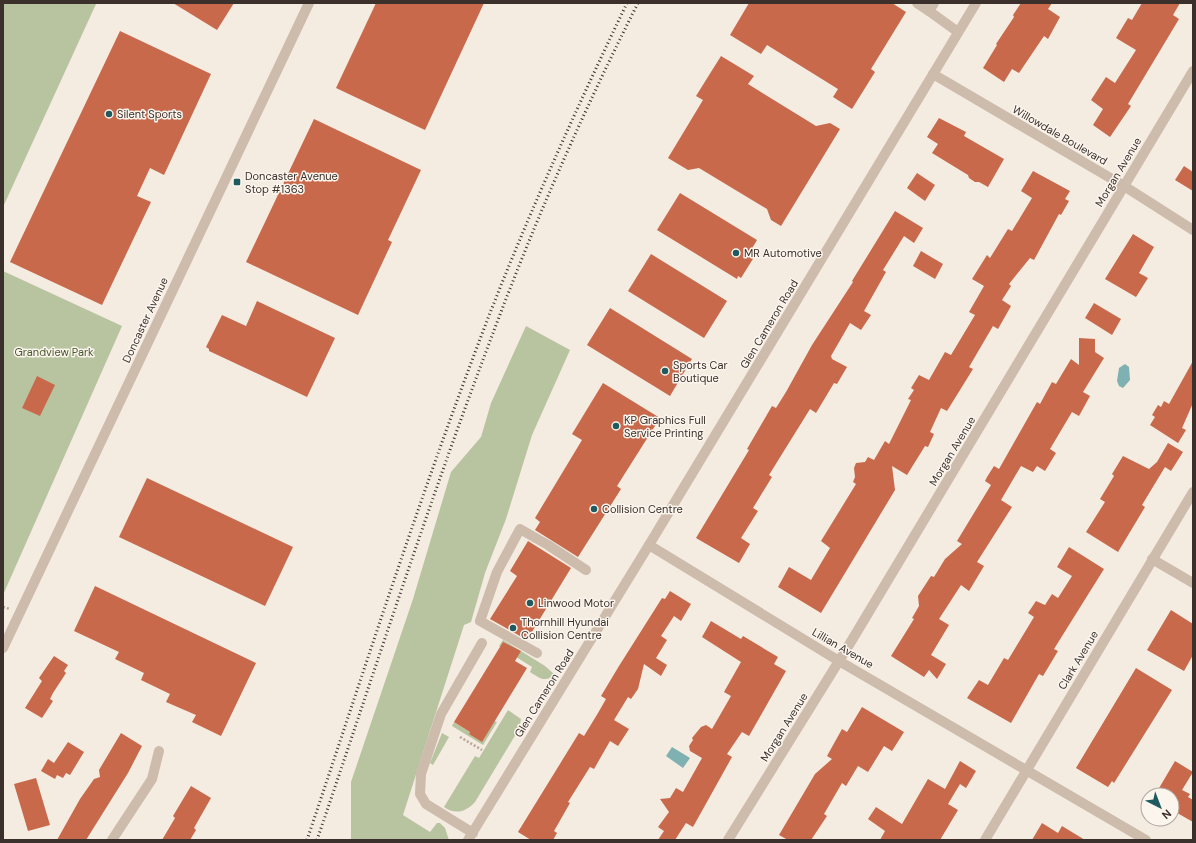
<svg xmlns="http://www.w3.org/2000/svg" width="1196" height="843" viewBox="0 0 1196 843" font-family="'DM Sans',sans-serif">
<style>
.green{fill:#b8c4a0}
.water{fill:#7fb0b2}
.building{fill:#c8694b}
.lines{fill:none;stroke-linecap:round;stroke-linejoin:round}
.path{stroke:#b9a596;stroke-width:2.5;stroke-dasharray:2 2;stroke-linecap:butt}
.minor{stroke:#cdbbac;stroke-width:10}
.rail{stroke:#3b302b;stroke-width:3;stroke-dasharray:1 3;stroke-linecap:butt}
.poi-dot{fill:#1f5a5e;stroke:#fbf5ee;stroke-width:1.5}
.labels{text-anchor:middle;dominant-baseline:central;stroke-width:3;stroke-linejoin:round;paint-order:stroke}
.poi-label{font-size:11px;fill:#3b302b;stroke:#fbf5ee;text-anchor:start}
.street-label{font-size:11px;fill:#3b302b;stroke:#fbf5ee}
.park-label{font-size:11px;fill:#4a5a2e;stroke:#fbf5ee}
</style>
<rect width="100%" height="100%" fill="#f4ebe1"/>
<g class="green">
<polygon points="3,3 94,3 96,4 3,207"/>
<polygon points="3,271 122,326 3,595"/>
<polygon points="526,326 570,350 532,435 506,519 485,573 471,622 464,625 403,815 430,832 437,823 440,823 445,828 449,840 351,840 351,782 413,599 451,472 481,437 491,403"/>
<path d="M503,640L545,666L554,674C546,684 538,677 530,672L532,667L499,646Z"/>
<path d="M508,710L521,719L519,729L475,802C466,812 455,815 444,807L475,756L479,758Z"/>
<polygon points="494,721 497,722 483,745 452,726 454,722 470,732 469,734"/>
<polygon points="442,733 449,737 433,765 430,763"/>
</g>
<g class="water">
<polygon points="1125,364 1129,367 1130,380 1123,388 1119,386 1117,381 1119,368"/>
<polygon points="672,747 690,758 683,768 666,756"/>
</g>
<g class="building">
<polygon points="173,3 234,3 217,30"/>
<polygon points="376,3 484,3 425,130 336,88"/>
<polygon points="749,3 892,3 906,12 871,69 875,72 852,109 833,97 838,89 767,45 761,54 730,35"/>
<polygon points="1021,3 1052,3 1048,9 1060,17 1048,39 1044,36 1019,73 1012,69 1004,82 983,68 997,45 996,44 1014,17 1013,15"/>
<polygon points="1142,3 1180,3 1173,15 1179,19 1128,104 1131,106 1110,137 1093,125 1103,109 1091,100 1106,77 1115,83 1136,50 1116,38 1128,18 1132,20"/>
<polygon points="120,31 211,74 164,175 150,168 137,196 151,202 102,305 10,262"/>
<polygon points="721,56 754,76 748,84 816,126 830,123 840,129 781,226 771,220 767,209 699,168 688,170 668,158 703,100 696,96"/>
<polygon points="939,118 966,132 964,136 1004,159 988,187 979,182 975,182 969,178 968,175 932,153 938,144 927,137"/>
<polygon points="314,119 421,170 388,240 392,242 358,315 246,262"/>
<polygon points="1184,166 1193,172 1193,191 1175,180"/>
<polygon points="1033,171 1070,191 1065,199 1069,201 1061,215 1059,214 1034,260 1030,258 1009,284 1011,286 1002,300 1011,306 998,329 993,326 969,367 973,369 947,411 941,408 930,432 934,434 928,447 925,446 907,475 892,466 895,490 821,613 778,587 789,567 811,580 830,548 821,541 856,484 853,482 855,477 854,468 856,463 865,462 868,457 874,460 885,441 889,444 911,400 908,399 914,390 911,388 919,375 929,380 945,352 951,355 975,315 969,312 984,286 972,279 987,255 990,258 1008,229 1012,231 1032,198 1021,191"/>
<polygon points="917,173 935,185 925,201 907,188"/>
<polygon points="680,193 757,240 751,250 756,254 741,278 738,276 737,279 657,230"/>
<polygon points="895,211 923,228 914,243 904,236 883,270 886,272 864,311 871,315 861,330 850,323 831,356 832,359 847,367 837,384 834,383 816,413 810,409 769,475 772,477 753,508 758,511 741,538 750,544 739,563 696,538 749,450 747,449 772,406 776,408 786,392 812,345 853,282 852,281"/>
<polygon points="1133,234 1154,247 1139,273 1148,278 1136,297 1105,279"/>
<polygon points="921,251 943,264 935,279 913,266"/>
<polygon points="651,254 727,301 704,338 628,291"/>
<polygon points="257,301 335,338 307,397 209,351 209,349 206,347 222,315 246,326"/>
<polygon points="1094,303 1121,319 1112,335 1085,318"/>
<polygon points="610,308 692,359 670,396 587,345"/>
<polygon points="1079,338 1095,339 1095,352 1104,358 1083,392 1090,396 1079,416 1072,412 1050,449 1056,453 1045,471 1037,466 1033,472 1021,466 1001,500 1012,507 977,562 984,566 969,591 961,585 939,619 949,625 931,655 946,664 937,679 929,670 924,677 891,656 914,619 912,618 919,606 918,596 931,576 934,577 945,559 962,544 957,541 991,485 985,481 987,477 994,466 999,469 1037,402 1040,404 1052,382 1056,384 1071,359 1079,365"/>
<polygon points="1193,361 1193,403 1182,428 1186,430 1178,443 1150,425 1155,417 1152,415 1158,405 1161,407 1164,401 1169,404"/>
<polygon points="37,376 55,385 40,416 22,408"/>
<polygon points="603,383 660,418 617,486 621,489 578,557 535,530 540,522 535,518 582,440 572,434"/>
<polygon points="1168,443 1183,452 1171,471 1165,467 1142,505 1145,507 1118,552 1086,532 1105,502 1100,499 1114,476 1112,474 1123,456 1149,469 1157,462"/>
<polygon points="147,478 293,547 265,606 119,537"/>
<polygon points="528,541 571,568 527,640 490,619 517,576 510,571"/>
<polygon points="1069,547 1104,569 1054,649 1058,651 1043,676 1039,674 1011,723 967,698 979,680 988,685 1004,658 1008,660 1034,617 1028,613 1036,601 1045,605 1052,594 1058,598 1072,576 1057,567"/>
<polygon points="95,586 256,663 221,736 192,722 196,715 166,702 170,694 141,680 144,673 115,659 119,652 74,631"/>
<polygon points="670,591 691,604 681,621 674,616 661,636 667,640 656,658 667,665 661,676 644,664 638,689 631,699 628,697 614,720 629,729 618,746 610,741 594,769 590,767 568,802 570,803 554,831 557,833 553,840 531,840 518,832 579,733 584,736 598,713 606,699 601,696 619,666 662,598 665,599"/>
<polygon points="1171,610 1193,624 1193,655 1184,671 1147,650"/>
<polygon points="711,621 741,639 743,636 778,657 774,664 786,671 749,736 742,732 727,754 732,757 693,827 686,823 675,840 658,840 664,831 658,827 669,812 660,799 670,798 676,788 683,792 702,758 690,751 689,746 693,740 692,738 701,727 706,725 712,729 731,696 724,692 741,662 702,637"/>
<polygon points="503,642 521,651 515,661 527,668 482,742 469,734 470,732 454,722"/>
<polygon points="54,656 68,665 64,671 66,673 53,693 50,699 53,701 42,718 25,708 42,681 39,678"/>
<polygon points="1136,668 1172,690 1114,783 1112,781 1108,787 1076,768"/>
<polygon points="862,707 904,732 892,751 884,746 868,772 858,766 846,786 842,783 824,814 827,816 811,840 788,840 779,835 815,774 832,759 827,756 842,729 847,732"/>
<polygon points="121,733 142,746 128,773 86,840 57,840 80,799 94,779 100,777 99,770"/>
<polygon points="68,742 84,752 70,775 66,773 63,778 57,775 55,779 41,771 48,759 54,763"/>
<polygon points="960,761 976,771 966,788 960,784 948,804 958,810 940,840 880,840 885,831 868,819 876,807 902,824 928,779 945,789"/>
<polygon points="1175,761 1193,772 1182,790 1190,794 1188,797 1193,800 1193,822 1172,810 1172,795 1155,795"/>
<polygon points="36,778 50,825 28,831 14,784"/>
<polygon points="191,786 211,798 194,828 196,830 190,840 162,840 175,818 173,816"/>
<polygon points="1042,823 1058,833 1062,826 1085,840 1032,840"/>
</g>
<g class="lines">
<g class="path">
<polyline points="3,607 10,609"/>
<polyline points="460,737 482,750"/>
</g>
<g class="minor">
<polyline points="917,3 929,11"/>
<polyline points="934,3 929,11 958,32"/>
<polyline points="933,74 1124,186 1193,230"/>
<polyline points="649,545 839,661 1146,840"/>
<polyline points="1152,559 1193,583"/>
<polyline points="3,648 309,3"/>
<polyline points="537,653 480,621 497,572 520,529 548,545 586,570"/>
<polyline points="473,833 426,804 420,794 421,774 441,714 482,643"/>
<polyline points="112,840 152,779 159,751"/>
<polyline points="468,840 649,545 976,3"/>
<polyline points="728,840 852,640 1193,71"/>
<polyline points="985,840 1193,492"/>
</g>
<g class="rail">
<path d="M307,840C367,662 424,483 492,308C533,204 579,103 627,3"/>
<path d="M317,840C377,664 434,486 501,312C541,207 587,104 638,3"/>
</g>
</g>
<g class="poi-dot">
<circle cx="109" cy="114" r="4"/>
<rect x="233" y="178" width="8" height="8" rx="2"/>
<circle cx="736" cy="253" r="4"/>
<circle cx="665" cy="371" r="4"/>
<circle cx="616" cy="426" r="4"/>
<circle cx="594" cy="509" r="4"/>
<circle cx="530" cy="603" r="4"/>
<circle cx="513" cy="628" r="4"/>
</g>
<g class="labels">
<g class="poi-label">
<text x="117" y="114">Silent Sports</text>
<text x="245" y="176">Doncaster Avenue<tspan x="245" dy="13">Stop #1363</tspan></text>
<text x="744" y="253">MR Automotive</text>
<text x="673" y="365">Sports Car<tspan x="673" dy="13">Boutique</tspan></text>
<text x="624" y="420">KP Graphics Full<tspan x="624" dy="13">Service Printing</tspan></text>
<text x="602" y="509">Collision Centre</text>
<text x="538" y="603">Linwood Motor</text>
<text x="521" y="622">Thornhill Hyundai<tspan x="521" dy="13">Collision Centre</tspan></text>
</g>
<g class="street-label">
<text transform="translate(1060 135) rotate(30)">Willowdale Boulevard</text>
<text transform="translate(1118 172) rotate(-59)">Morgan Avenue</text>
<text transform="translate(145 320) rotate(-65)">Doncaster Avenue</text>
<text transform="translate(769 324) rotate(-59)">Glen Cameron Road</text>
<text transform="translate(952 451) rotate(-59)">Morgan Avenue</text>
<text transform="translate(843 648) rotate(30)">Lillian Avenue</text>
<text transform="translate(1078 660) rotate(-59)">Clark Avenue</text>
<text transform="translate(544 693) rotate(-58)">Glen Cameron Road</text>
<text transform="translate(784 727) rotate(-58)">Morgan Avenue</text>
</g>
<g class="park-label">
<text x="54" y="352">Grandview Park</text>
</g>
</g>
<rect width="1196" height="843" fill="none" stroke="#3b302b" stroke-width="8"/>
<g transform="translate(1160 807) rotate(138)"><circle r="19" fill="#fbf5ee" stroke="#aea6a0"/>
<path d="M0-3L7 15L0 10L-7 15Z" fill="#1f5a5e"/>
<text y="-6" font-size="11" font-weight="bold" text-anchor="middle" fill="#3b302b">N</text>
</g>
</svg>
